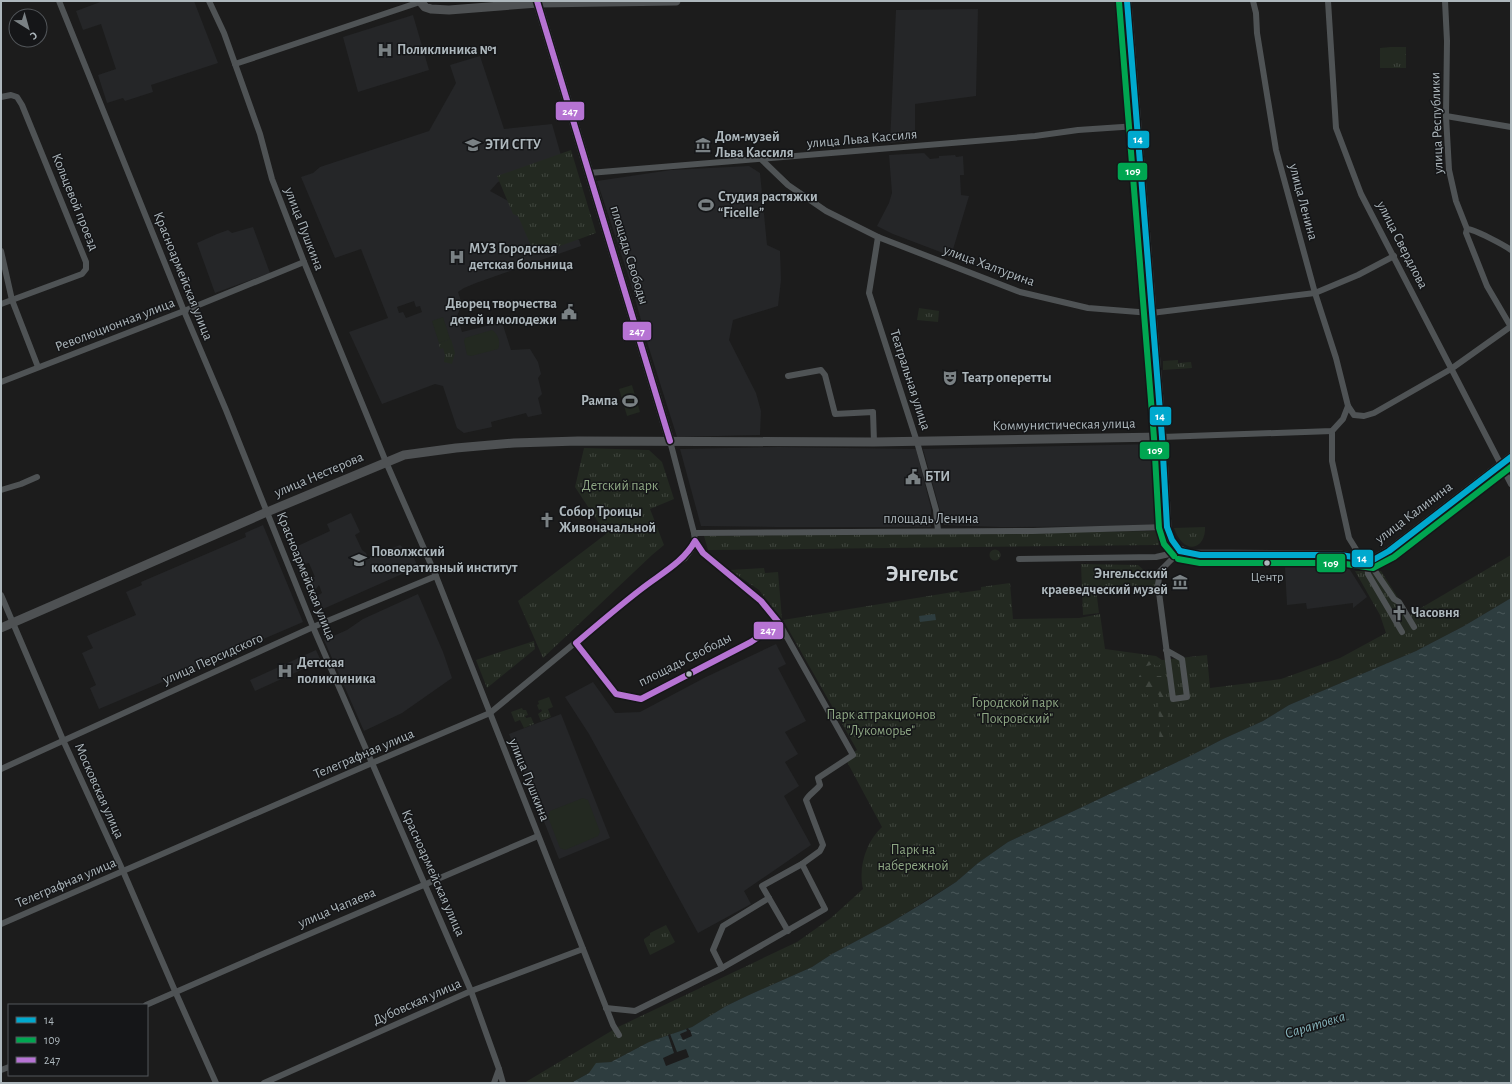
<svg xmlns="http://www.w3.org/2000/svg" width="1512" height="1084" viewBox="0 0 1512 1084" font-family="'Alegreya Sans',sans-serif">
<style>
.built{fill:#252628;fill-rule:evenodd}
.grass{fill:url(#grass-tufts)}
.forest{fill:url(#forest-firs)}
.pitch{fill:#232921}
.water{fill:url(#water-ripples)}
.pier{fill:#1c1c1c}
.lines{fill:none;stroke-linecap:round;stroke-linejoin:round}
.street{stroke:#4f5355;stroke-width:6}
.secondary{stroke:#4e5153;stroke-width:9}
.bus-1-casing{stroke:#151618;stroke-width:9}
.bus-2-casing{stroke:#151618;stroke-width:9}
.bus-3-casing{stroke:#151618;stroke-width:9}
.bus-1{stroke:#00a9ce;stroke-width:6}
.bus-2{stroke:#00a651;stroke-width:6}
.bus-3{stroke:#b673d3;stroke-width:6}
.bus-dot{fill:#adb7bc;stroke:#151618;stroke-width:1.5}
.labels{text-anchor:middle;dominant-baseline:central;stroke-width:3;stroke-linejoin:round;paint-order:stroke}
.bus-label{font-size:13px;fill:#adb7bc;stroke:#151618}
.poi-label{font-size:14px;font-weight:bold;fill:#adb7bc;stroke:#151618;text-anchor:start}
.street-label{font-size:14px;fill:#adb7bc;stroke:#151618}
.park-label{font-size:14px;fill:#8ea784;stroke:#151618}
.water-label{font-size:15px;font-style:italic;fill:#84b0b7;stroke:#151618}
.town-label{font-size:22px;font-weight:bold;fill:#ced4d8;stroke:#151618}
.line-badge{stroke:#151618;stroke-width:1.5}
.badge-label{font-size:11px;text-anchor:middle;font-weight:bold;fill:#fff}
</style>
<defs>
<pattern id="grass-tufts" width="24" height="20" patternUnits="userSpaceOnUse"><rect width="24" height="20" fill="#232921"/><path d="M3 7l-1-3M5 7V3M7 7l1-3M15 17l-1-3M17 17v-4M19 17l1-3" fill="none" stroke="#40463f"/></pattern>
<pattern id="forest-firs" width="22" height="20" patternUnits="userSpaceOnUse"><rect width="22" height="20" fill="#232921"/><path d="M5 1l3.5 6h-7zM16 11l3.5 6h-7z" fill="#40463f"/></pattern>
<pattern id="water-ripples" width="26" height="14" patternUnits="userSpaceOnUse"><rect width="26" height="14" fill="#2e3d3f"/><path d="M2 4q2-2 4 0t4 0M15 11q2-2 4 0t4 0" fill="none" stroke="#4a5759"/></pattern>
</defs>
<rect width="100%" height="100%" fill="#1c1c1c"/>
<g class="built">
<polygon points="103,1 194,1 218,63 151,85 153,92 125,101 123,98 107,103 98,75 116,69 101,24 83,30 76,11"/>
<polygon points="978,9 976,96 915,104 915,140 890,143 896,10"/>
<polygon points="413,15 429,70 358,92 343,37"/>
<path d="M480,56L504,129L552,124L562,159L498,182L490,191L579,240L581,246L476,283L464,288L458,292L462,304L457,316L462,332L502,322L511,350L530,349L538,362L541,374L538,378L542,394L538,398L542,414L528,417L526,413L491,422L492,427L464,433L457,428L443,386L435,384L382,404L349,332L388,318L361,249L335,258L301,177L313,173L320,167L429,131L456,83L450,65ZM414,301L416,307L420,306L422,312L406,318L403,312L399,313L397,307Z"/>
<polygon points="924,153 930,159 939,158 939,156 955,155 956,157 963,156 964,175 960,175 961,195 969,196 951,256 893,234 877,226 889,203 892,193 889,155"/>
<polygon points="749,166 760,173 767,245 780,251 781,280 778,306 733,320 729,340 756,393 761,411 760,435 677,437 648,345 630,281 597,181 671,170"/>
<polygon points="253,227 270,273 215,293 197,243 217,234 228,230 232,233"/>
<polygon points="1155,444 1157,474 1159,526 999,527 944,525 923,449"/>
<polygon points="779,447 916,449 931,508 931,527 777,527 701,526 680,449"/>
<polygon points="351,513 360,532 355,535 362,550 366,553 368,558 400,545 413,556 418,567 323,609 317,596 322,593 319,585 316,589 314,590 312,587 309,587 307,583 310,580 308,577 311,576 315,577 309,563 304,564 300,555 289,550 330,531 327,524"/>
<polygon points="263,525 303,622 99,709 90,688 96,685 82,653 93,648 87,636 136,615 126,592 142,585 141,582 246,537 245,533"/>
<polygon points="1347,565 1367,597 1353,608 1353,603 1307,609 1306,603 1287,605 1285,567"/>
<polygon points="418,594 443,652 452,678 402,713 364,731 324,640 347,630 363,619"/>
<polygon points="776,644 786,664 778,668 806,721 785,732 798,754 785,762 799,786 784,796 811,845 744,891 751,904 698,933 589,734 565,697 593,682 615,713 640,712 706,677"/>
<polygon points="316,650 321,661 255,691 250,680"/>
<polygon points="561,714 610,838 559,859 509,734"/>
</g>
<g class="grass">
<rect x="1390" y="47" width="16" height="21"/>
<polygon points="571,150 596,233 535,255 518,216 513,214 497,176"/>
<polygon points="919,308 939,311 938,322 917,320"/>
<polygon points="451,339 455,353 452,364 444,362 445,355 443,348 440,349 439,343"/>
<polygon points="1178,360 1178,363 1191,362 1192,368 1163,370 1163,361"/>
<polygon points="584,448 649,450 662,462 674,499 650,509 664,545 652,555 543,658 518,601 606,534 575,487"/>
<path d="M1205,527C1206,541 1195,554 1182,542C1178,538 1176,533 1174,528Z"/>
<polygon points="1159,531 1159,545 708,550 704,536"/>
<circle cx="995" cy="555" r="5.5"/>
<path d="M1511,555V598L1464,626L1416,651L1289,705L1263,721L1223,739L1190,756L1008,842L978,863L956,882L890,923L832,954L812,967L749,995L726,1006L692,1027L649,1042L611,1062L602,1063L589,1073L571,1083H524L618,1027L797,942L831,918L863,889C858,867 866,842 882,827L845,758L857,750L783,620L959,591L960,593L981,590V587L1010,583L1013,619L1079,618L1100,614L1105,649L1156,656L1162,660L1207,655L1210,688L1281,679L1340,658L1386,633L1380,615L1355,571H1381L1409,615Z"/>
<polygon points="1081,564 1138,565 1156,581 1158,595 1127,584 1096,589 1099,613 1083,615"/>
<polygon points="764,568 765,573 778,572 782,619 759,590 730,570"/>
<polygon points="534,641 535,649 487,688 476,660"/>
<polygon points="549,697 553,707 548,709 551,717 541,721 538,714 542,711 541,709 539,710 537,705 539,704 538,701"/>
<polygon points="522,708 523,710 526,710 528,715 525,716 526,718 531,717 534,724 524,728 520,720 515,722 511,712"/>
<polygon points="666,925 675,942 672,944 650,955 644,941 644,939 650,935 650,933"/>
</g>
<g class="forest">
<path d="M1140,657L1160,661V665L1157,666L1153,664C1148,666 1142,668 1136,665L1137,661Z"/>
<polygon points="1146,670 1153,676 1161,676 1164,681 1170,739 1161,743 1159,737 1160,729 1158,709 1159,695 1153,693 1147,695 1141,691 1139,676"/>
</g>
<g class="pitch">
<polygon points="1390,47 1390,68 1380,68 1380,48"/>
<polygon points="443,317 450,339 439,343 432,321"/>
<path d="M492,330C498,333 501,343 498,349L471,356L467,355L464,341L465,338Z"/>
<polygon points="632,385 640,412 627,416 619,389"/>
<polygon points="583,798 588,800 600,832 598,836 565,850 560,848 548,817 550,811"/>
</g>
<g class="water">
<polygon points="1511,598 1511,1083 571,1083 589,1073 596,1063 611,1062 649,1042 692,1027 726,1006 749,995 812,967 832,954 890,923 928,900 956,882 978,863 1008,842 1190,756 1223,739 1263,721 1289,705 1416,651 1464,626"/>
<polygon points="935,614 936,620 920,622 919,616"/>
</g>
<g class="pier">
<polygon points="688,1028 689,1030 690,1030 692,1036 683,1040 680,1034 687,1031 686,1029"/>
<polygon points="670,1034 677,1052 686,1049 689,1057 666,1066 663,1058 674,1053 668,1035"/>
</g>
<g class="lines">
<g class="street">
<polyline points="59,1 184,311 226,410 313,627 471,991 499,1069"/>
<polyline points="209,1 224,33 260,134 272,179 304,262 386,462 436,576 613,1025 619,1035"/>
<polyline points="1253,1 1256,13 1257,33 1276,150 1315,293 1336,358 1348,406"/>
<polyline points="1328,1 1336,128 1361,194 1511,484"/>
<polyline points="1445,1 1447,41 1446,116 1449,170 1456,201 1467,229 1466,233 1487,286 1511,327"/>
<polyline points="235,64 420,2"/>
<polyline points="1,97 11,95 17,97 22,105 86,262 86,269 82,274 1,304"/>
<polyline points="1446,116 1511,127"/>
<polyline points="761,159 788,185 826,211 878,237 1020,292 1088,308 1151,313 1315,293 1358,275 1394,256"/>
<polyline points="589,173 1035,136 1078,130 1137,126"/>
<path d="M1467,229C1474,229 1504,245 1511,250"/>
<polyline points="878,237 869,293 917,442 936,510 938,531"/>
<polyline points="1,251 12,300 38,367"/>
<polyline points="788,376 821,370 825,375 835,414 873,412 874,442"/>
<polyline points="1,382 184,311 304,262"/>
<polyline points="1332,431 1332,461 1349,538 1362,559"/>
<polyline points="1162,437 1332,431 1343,419 1348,406 1354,415 1364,416 1374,413 1451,369 1510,327"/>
<polyline points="1,490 21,484 37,477"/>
<polyline points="694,533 1033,531 1167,527"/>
<polyline points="1019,559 1156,557 1178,552"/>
<polyline points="1367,560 1368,574 1402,632"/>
<polyline points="1373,560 1375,571 1394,599 1399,602 1414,627"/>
<polyline points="1,595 63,740 123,871 175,991 216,1083"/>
<polyline points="576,643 616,694 641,699 751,642 779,623"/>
<polyline points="1166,650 1182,659 1187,697 1173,699 1158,585 1160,571 1180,551"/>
<polyline points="1,769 313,627 436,576"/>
<polyline points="1,924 372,763 490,713 650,581 685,558 691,550 695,541"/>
<polyline points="788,931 762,886 802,864"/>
<polyline points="722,968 713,950 723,926 769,898"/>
<polyline points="146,1005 265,953 538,836"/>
<path d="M606,1008L635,1011L722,968L825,909L802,864L820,851L823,845L806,800C810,793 816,791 820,785L818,778L853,755L779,623L761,601L703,553L695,541L694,533L670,441"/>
<polyline points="1,1070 9,1067"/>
<polyline points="264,1083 471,991 583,949"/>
<polyline points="494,1083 499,1069 503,1083"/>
</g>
<g class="secondary">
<polyline points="420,1 425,7 431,9 449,10 538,3 676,1"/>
<polyline points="537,1 670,441"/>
<path d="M1127,1L1162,437L1167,527C1170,544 1175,550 1191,554L1340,555L1367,560H1373L1389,551L1511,457"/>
<polyline points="1,628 267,512 404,455 456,448 514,443 578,441 874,442 1162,437"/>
</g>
<defs>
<g id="bus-1">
<polyline points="1127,1 1162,437 1167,527 1172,540 1180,551"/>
<polyline points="1180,551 1200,555 1340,555 1373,560 1389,551 1511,457"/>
</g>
<g id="bus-2">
<polyline points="1119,2 1154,438 1159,528 1164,544 1174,556"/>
<polyline points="1178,559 1200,563 1339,563 1373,568 1394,557 1511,467"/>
</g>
<g id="bus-3">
<polyline points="537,1 670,441"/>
<path d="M695,541L703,553L761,601L779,623L751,642L641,699L616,694L576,643C597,625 618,607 640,590C660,574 683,563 695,541Z"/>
</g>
</defs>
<use href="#bus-1" class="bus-1-casing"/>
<use href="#bus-2" class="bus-2-casing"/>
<use href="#bus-3" class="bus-3-casing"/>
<use href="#bus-1" class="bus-1"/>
<use href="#bus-2" class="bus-2"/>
<use href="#bus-3" class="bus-3"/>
</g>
<defs>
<symbol id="hospital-bare" viewBox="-9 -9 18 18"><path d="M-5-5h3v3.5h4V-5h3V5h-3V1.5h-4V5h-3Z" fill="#7a8184" stroke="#151618" stroke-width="2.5" paint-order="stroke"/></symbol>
<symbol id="university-bare" viewBox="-9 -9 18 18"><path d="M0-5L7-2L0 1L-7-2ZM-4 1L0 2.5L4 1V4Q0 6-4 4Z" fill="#7a8184" stroke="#151618" stroke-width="2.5" paint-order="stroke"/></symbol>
<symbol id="museum-bare" viewBox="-9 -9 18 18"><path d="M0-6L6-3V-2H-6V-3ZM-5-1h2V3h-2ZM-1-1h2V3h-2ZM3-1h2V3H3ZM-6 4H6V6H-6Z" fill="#7a8184" stroke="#151618" stroke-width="2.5" paint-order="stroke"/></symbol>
<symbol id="stadium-bare" viewBox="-9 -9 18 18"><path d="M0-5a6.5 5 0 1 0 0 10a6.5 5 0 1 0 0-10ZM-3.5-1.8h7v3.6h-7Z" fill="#7a8184" stroke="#151618" stroke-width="2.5" paint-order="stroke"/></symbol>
<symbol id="civic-bare" viewBox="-9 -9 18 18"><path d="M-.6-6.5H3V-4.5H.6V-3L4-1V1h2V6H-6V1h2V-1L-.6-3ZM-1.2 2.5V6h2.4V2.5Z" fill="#7a8184" stroke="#151618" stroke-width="2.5" paint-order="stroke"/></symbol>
<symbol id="theatre-bare" viewBox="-9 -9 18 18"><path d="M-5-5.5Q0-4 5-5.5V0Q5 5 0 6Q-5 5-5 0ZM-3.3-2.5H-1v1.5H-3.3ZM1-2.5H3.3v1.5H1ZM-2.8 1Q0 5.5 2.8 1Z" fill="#7a8184" stroke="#151618" stroke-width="2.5" paint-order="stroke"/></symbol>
<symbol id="church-bare" viewBox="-9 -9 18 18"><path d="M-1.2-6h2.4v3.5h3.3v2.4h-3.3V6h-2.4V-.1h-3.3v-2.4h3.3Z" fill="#7a8184" stroke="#151618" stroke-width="2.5" paint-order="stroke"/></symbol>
</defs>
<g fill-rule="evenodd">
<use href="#hospital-bare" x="374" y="39" width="22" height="22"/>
<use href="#university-bare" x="462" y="134" width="22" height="22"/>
<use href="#museum-bare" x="692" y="134" width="22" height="22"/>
<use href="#stadium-bare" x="695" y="194" width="22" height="22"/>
<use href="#hospital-bare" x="446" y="246" width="22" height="22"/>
<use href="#civic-bare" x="558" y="301" width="22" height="22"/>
<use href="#theatre-bare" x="939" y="367" width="22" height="22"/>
<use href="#stadium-bare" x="619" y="390" width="22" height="22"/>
<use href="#civic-bare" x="902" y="466" width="22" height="22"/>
<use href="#church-bare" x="536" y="509" width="22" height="22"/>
<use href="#university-bare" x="348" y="549" width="22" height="22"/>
<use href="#museum-bare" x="1169" y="571" width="22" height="22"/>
<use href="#church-bare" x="1388" y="602" width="22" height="22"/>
<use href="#hospital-bare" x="274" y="660" width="22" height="22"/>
</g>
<g class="bus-dot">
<circle cx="1267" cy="563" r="3.5"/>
<circle cx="689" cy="674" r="3.5"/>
</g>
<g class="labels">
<g class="bus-label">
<text x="1267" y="577">Центр</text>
</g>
<g class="poi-label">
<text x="397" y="50">Поликлиника №1</text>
<text x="715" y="137">Дом-музей<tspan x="715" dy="16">Льва Кассиля</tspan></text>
<text x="485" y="145">ЭТИ СГТУ</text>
<text x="718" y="197">Студия растяжки<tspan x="718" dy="16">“Ficelle”</tspan></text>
<text x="469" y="249">МУЗ Городская<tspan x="469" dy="16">детская больница</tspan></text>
<text x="557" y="304" text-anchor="end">Дворец творчества<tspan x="557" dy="16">детей и молодежи</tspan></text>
<text x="962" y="378">Театр оперетты</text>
<text x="618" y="401" text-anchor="end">Рампа</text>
<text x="925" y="477">БТИ</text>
<text x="559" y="512">Собор Троицы<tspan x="559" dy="16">Живоначальной</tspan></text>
<text x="371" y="552">Поволжский<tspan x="371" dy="16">кооперативный институт</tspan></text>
<text x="1168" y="574" text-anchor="end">Энгельсский<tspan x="1168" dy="16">краеведческий музей</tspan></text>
<text x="1411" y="613">Часовня</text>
<text x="297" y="663">Детская<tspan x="297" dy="16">поликлиника</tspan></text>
</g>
<g class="street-label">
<text transform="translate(1437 123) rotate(-92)">улица Республики</text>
<text transform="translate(862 139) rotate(-5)">улица Льва Кассиля</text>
<text transform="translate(75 202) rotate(68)">Кольцевой проезд</text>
<text transform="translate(1303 202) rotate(75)">улица Ленина</text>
<text transform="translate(304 229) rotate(69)">улица Пушкина</text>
<text transform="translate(1402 245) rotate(63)">улица Свердлова</text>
<text transform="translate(629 255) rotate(73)">площадь Свободы</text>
<text transform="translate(989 266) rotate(20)">улица Халтурина</text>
<text transform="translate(183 276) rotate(68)">Красноармейская улица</text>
<text transform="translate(115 325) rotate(-21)">Революционная улица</text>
<text transform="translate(910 380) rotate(72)">Театральная улица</text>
<text transform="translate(1064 425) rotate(-1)">Коммунистическая улица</text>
<text transform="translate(319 475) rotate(-23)">улица Нестерова</text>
<text transform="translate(1414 513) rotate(-37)">улица Калинина</text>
<text x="931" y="519">площадь Ленина</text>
<text transform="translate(306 576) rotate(68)">Красноармейская улица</text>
<text transform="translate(213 659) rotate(-24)">улица Персидского</text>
<text transform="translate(685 660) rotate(-27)">площадь Свободы</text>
<text transform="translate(364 754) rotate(-23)">Телеграфная улица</text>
<text transform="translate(529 780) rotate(68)">улица Пушкина</text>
<text transform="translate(99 791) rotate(66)">Московская улица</text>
<text transform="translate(433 873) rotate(66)">Красноармейская улица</text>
<text transform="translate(66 883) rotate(-23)">Телеграфная улица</text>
<text transform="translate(337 908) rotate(-23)">улица Чапаева</text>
<text transform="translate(417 1002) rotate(-24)">Дубовская улица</text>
</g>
<g class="park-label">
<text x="620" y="486">Детский парк</text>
<text x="1015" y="703">Городской парк<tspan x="1015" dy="16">"Покровский"</tspan></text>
<text x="881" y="715">Парк аттракционов<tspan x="881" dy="16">"Лукоморье"</tspan></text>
<text x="913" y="850">Парк на<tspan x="913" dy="16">набережной</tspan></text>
</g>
<g class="water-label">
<text transform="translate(1315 1025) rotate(-17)">Саратовка</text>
</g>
<g class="town-label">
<text x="922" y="574">Энгельс</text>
</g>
</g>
<g class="line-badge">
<rect x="555" y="101" width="30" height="20" rx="4" fill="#b673d3"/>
<rect x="1127" y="130" width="23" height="19" rx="4" fill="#00a9ce"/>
<rect x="1117" y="162" width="31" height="19" rx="4" fill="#00a651"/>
<rect x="622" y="321" width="30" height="20" rx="4" fill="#b673d3"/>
<rect x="1149" y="406" width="23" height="20" rx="4" fill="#00a9ce"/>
<rect x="1139" y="441" width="31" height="19" rx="4" fill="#00a651"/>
<rect x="1351" y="549" width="23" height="19" rx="4" fill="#00a9ce"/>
<rect x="1316" y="553" width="30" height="20" rx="4" fill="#00a651"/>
<rect x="753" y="621" width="31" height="19" rx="4" fill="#b673d3"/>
</g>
<g class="badge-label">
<text x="570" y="115">247</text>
<text x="1138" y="143">14</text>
<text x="1133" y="175">109</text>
<text x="637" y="335">247</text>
<text x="1160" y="420">14</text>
<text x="1155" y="454">109</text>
<text x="1362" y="562">14</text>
<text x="1331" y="567">109</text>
<text x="768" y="634">247</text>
</g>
<rect width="1512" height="1084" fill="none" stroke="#adb7bc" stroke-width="4"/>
<rect x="8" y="1004" width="140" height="72" fill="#151618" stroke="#52565a"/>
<rect x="16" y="1017" width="20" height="6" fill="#00a9ce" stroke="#52565a"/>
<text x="44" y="1024" font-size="12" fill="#adb7bc">14</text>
<rect x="16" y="1037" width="20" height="6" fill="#00a651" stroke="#52565a"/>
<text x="44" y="1044" font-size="12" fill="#adb7bc">109</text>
<rect x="16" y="1057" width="20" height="6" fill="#b673d3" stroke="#52565a"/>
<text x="44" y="1064" font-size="12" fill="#adb7bc">247</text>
<g transform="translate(28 28) rotate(143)"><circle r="19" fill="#151618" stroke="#52565a"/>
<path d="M0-3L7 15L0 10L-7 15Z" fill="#7a8184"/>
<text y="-6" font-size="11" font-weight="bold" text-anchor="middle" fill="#adb7bc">С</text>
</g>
</svg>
